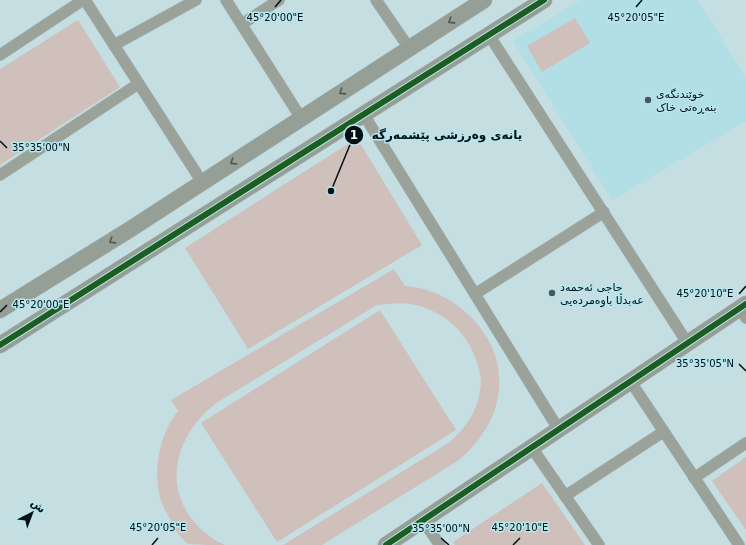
<svg xmlns="http://www.w3.org/2000/svg" width="746" height="545" viewBox="0 0 746 545" font-family="'DejaVu Sans',Vazirmatn,sans-serif">
<style>
.built{fill:#b2dee6}
.green{fill:#cfc0bc}
.lines{fill:none;stroke-linecap:round;stroke-linejoin:round}
.street-casing{stroke:#a7bbbe;stroke-width:12}
.secondary-casing{stroke:#a7bbbe;stroke-width:17}
.street{stroke:#9ba29a;stroke-width:11}
.secondary{stroke:#969f96;stroke-width:16}
.cycleway-casing{stroke:#b7e6ef;stroke-width:8}
.cycleway{stroke:#1b5e20;stroke-width:6}
.oneway{stroke:#4c5854}
.ticks{fill:none;stroke:#011013;stroke-width:1.5}
.poi-dot{fill:#45585b;stroke:#b7e6ef;stroke-width:1.5}
.labels{text-anchor:middle;dominant-baseline:central;stroke-width:3;stroke-linejoin:round;paint-order:stroke}
.poi-label{font-size:11px;fill:#011013;stroke:#b7e6ef;text-anchor:start}
.ticks-label{font-size:10px;text-anchor:middle;fill:#011013;stroke:#b7e6ef;stroke-width:3;stroke-linejoin:round;paint-order:stroke}
.leader{fill:none;stroke:#011013;stroke-width:1.5}
.callout-dot{fill:#011013;stroke:#b7e6ef;stroke-width:1.5}
.mark-label{font-size:12px;text-anchor:middle;font-weight:bold;fill:#fff}
.callout-label{font-size:12px;text-anchor:middle;font-weight:bold;fill:#011013;stroke:#b7e6ef;stroke-width:3;stroke-linejoin:round;paint-order:stroke}
</style>
<rect width="100%" height="100%" fill="#c4dee2"/>
<polygon class="built" points="581,0 698,0 746,78 746,121 612,200 513,41"/>
<g class="green">
<polygon points="575,18 590,43 542,72 527,46"/>
<polygon points="78,20 120,87 0,165 0,69"/>
<polygon points="357,138 422,245 248,349 185,248"/>
<path d="M394,269L405,286C431,288 451,298 470,316C515,361 506,420 459,460L322,545H283L450,442C465,428 478,411 480,390C482,382 480,374 478,366C469,333 444,310 410,304C399,302 388,304 377,305L218,402C178,431 160,484 196,524C204,533 214,540 225,545C217,545 195,545 189,544C181,540 176,530 172,523C168,516 164,508 161,501C152,473 159,434 178,411L171,400Z"/>
<polygon points="380,310 456,430 277,542 201,423"/>
<polygon points="746,457 746,530 712,481"/>
<polygon points="542,483 585,545 455,545 453,542"/>
</g>
<g class="lines">
<defs>
<g id="street">
<polyline points="85,0 202,182"/>
<polyline points="226,0 301,118"/>
<polyline points="376,0 409,48"/>
<polyline points="242,24 279,0"/>
<polyline points="489,35 688,344"/>
<polyline points="114,45 196,0"/>
<polyline points="0,55 83,0"/>
<polyline points="364,115 559,430"/>
<polyline points="0,175 138,84"/>
<polyline points="475,294 604,212"/>
<polyline points="740,309 746,318"/>
<polyline points="631,382 739,545"/>
<polyline points="532,448 599,545"/>
<polyline points="694,478 746,443"/>
<polyline points="565,496 663,432"/>
<polyline points="423,521 440,545"/>
</g>
<g id="secondary">
<polyline points="0,310 129,230 484,0"/>
<polyline points="0,345 544,0"/>
<polyline points="386,545 746,304"/>
</g>
</defs>
<use href="#street" class="street-casing"/>
<use href="#secondary" class="secondary-casing"/>
<use href="#street" class="street"/>
<use href="#secondary" class="secondary"/>
<defs>
<g id="cycleway">
<polyline points="0,345 544,0"/>
<polyline points="386,545 746,304"/>
</g>
</defs>
<use href="#cycleway" class="cycleway-casing"/>
<use href="#cycleway" class="cycleway"/>
</g>
<defs><path id="oneway-chevron" d="M-2-3.5L2.5 0L-2 3.5" fill="none" stroke-width="1.6" stroke-linecap="round" stroke-linejoin="round"/></defs>
<g class="oneway">
<use href="#oneway-chevron" transform="translate(451 21) rotate(147)"/>
<use href="#oneway-chevron" transform="translate(342 92) rotate(147)"/>
<use href="#oneway-chevron" transform="translate(233 162) rotate(147)"/>
<use href="#oneway-chevron" transform="translate(112 241) rotate(148)"/>
</g>
<path class="ticks" d="M275,7L281,0M636,7L642,0M0,141L7,148M739,294L746,286M0,312L7,305M739,364L746,371M441,538L449,545M152,545L158,538M513,545L520,538"/>
<g class="poi-dot">
<circle cx="648" cy="100" r="4"/>
<circle cx="552" cy="293" r="4"/>
</g>
<g class="labels">
<g class="poi-label">
<text x="656" y="94">خوێندنگەی<tspan x="656" dy="13">بنەڕەتی خاک</tspan></text>
<text x="560" y="287">حاجی ئەحمەد<tspan x="560" dy="13">عەبدڵا باوەمردەیی</tspan></text>
</g>
</g>
<g class="ticks-label">
<text x="275" y="21">45°20'00"E</text>
<text x="636" y="21">45°20'05"E</text>
<text x="41" y="151">35°35'00"N</text>
<text x="705" y="297">45°20'10"E</text>
<text x="41" y="308">45°20'00"E</text>
<text x="705" y="367">35°35'05"N</text>
<text x="158" y="531">45°20'05"E</text>
<text x="520" y="531">45°20'10"E</text>
<text x="441" y="532">35°35'00"N</text>
</g>
<path class="leader" d="M331 191L354 135"/>
<g class="callout-dot">
<circle cx="331" cy="191" r="4"/>
<circle cx="354" cy="135" r="10"/>
</g>
<g class="mark-label">
<text x="354" y="139">1</text>
</g>
<g class="callout-label">
<text x="447" y="139">یانەی وەرزشی پێشمەرگە</text>
</g>
<g transform="translate(32 513) rotate(42)" stroke="#b7e6ef" stroke-width="3" paint-order="stroke">
<path d="M0-3L7 15L0 10L-7 15Z" fill="#011013"/>
<text y="-6" font-size="11" font-weight="bold" text-anchor="middle" fill="#011013">ش</text>
</g>
</svg>
